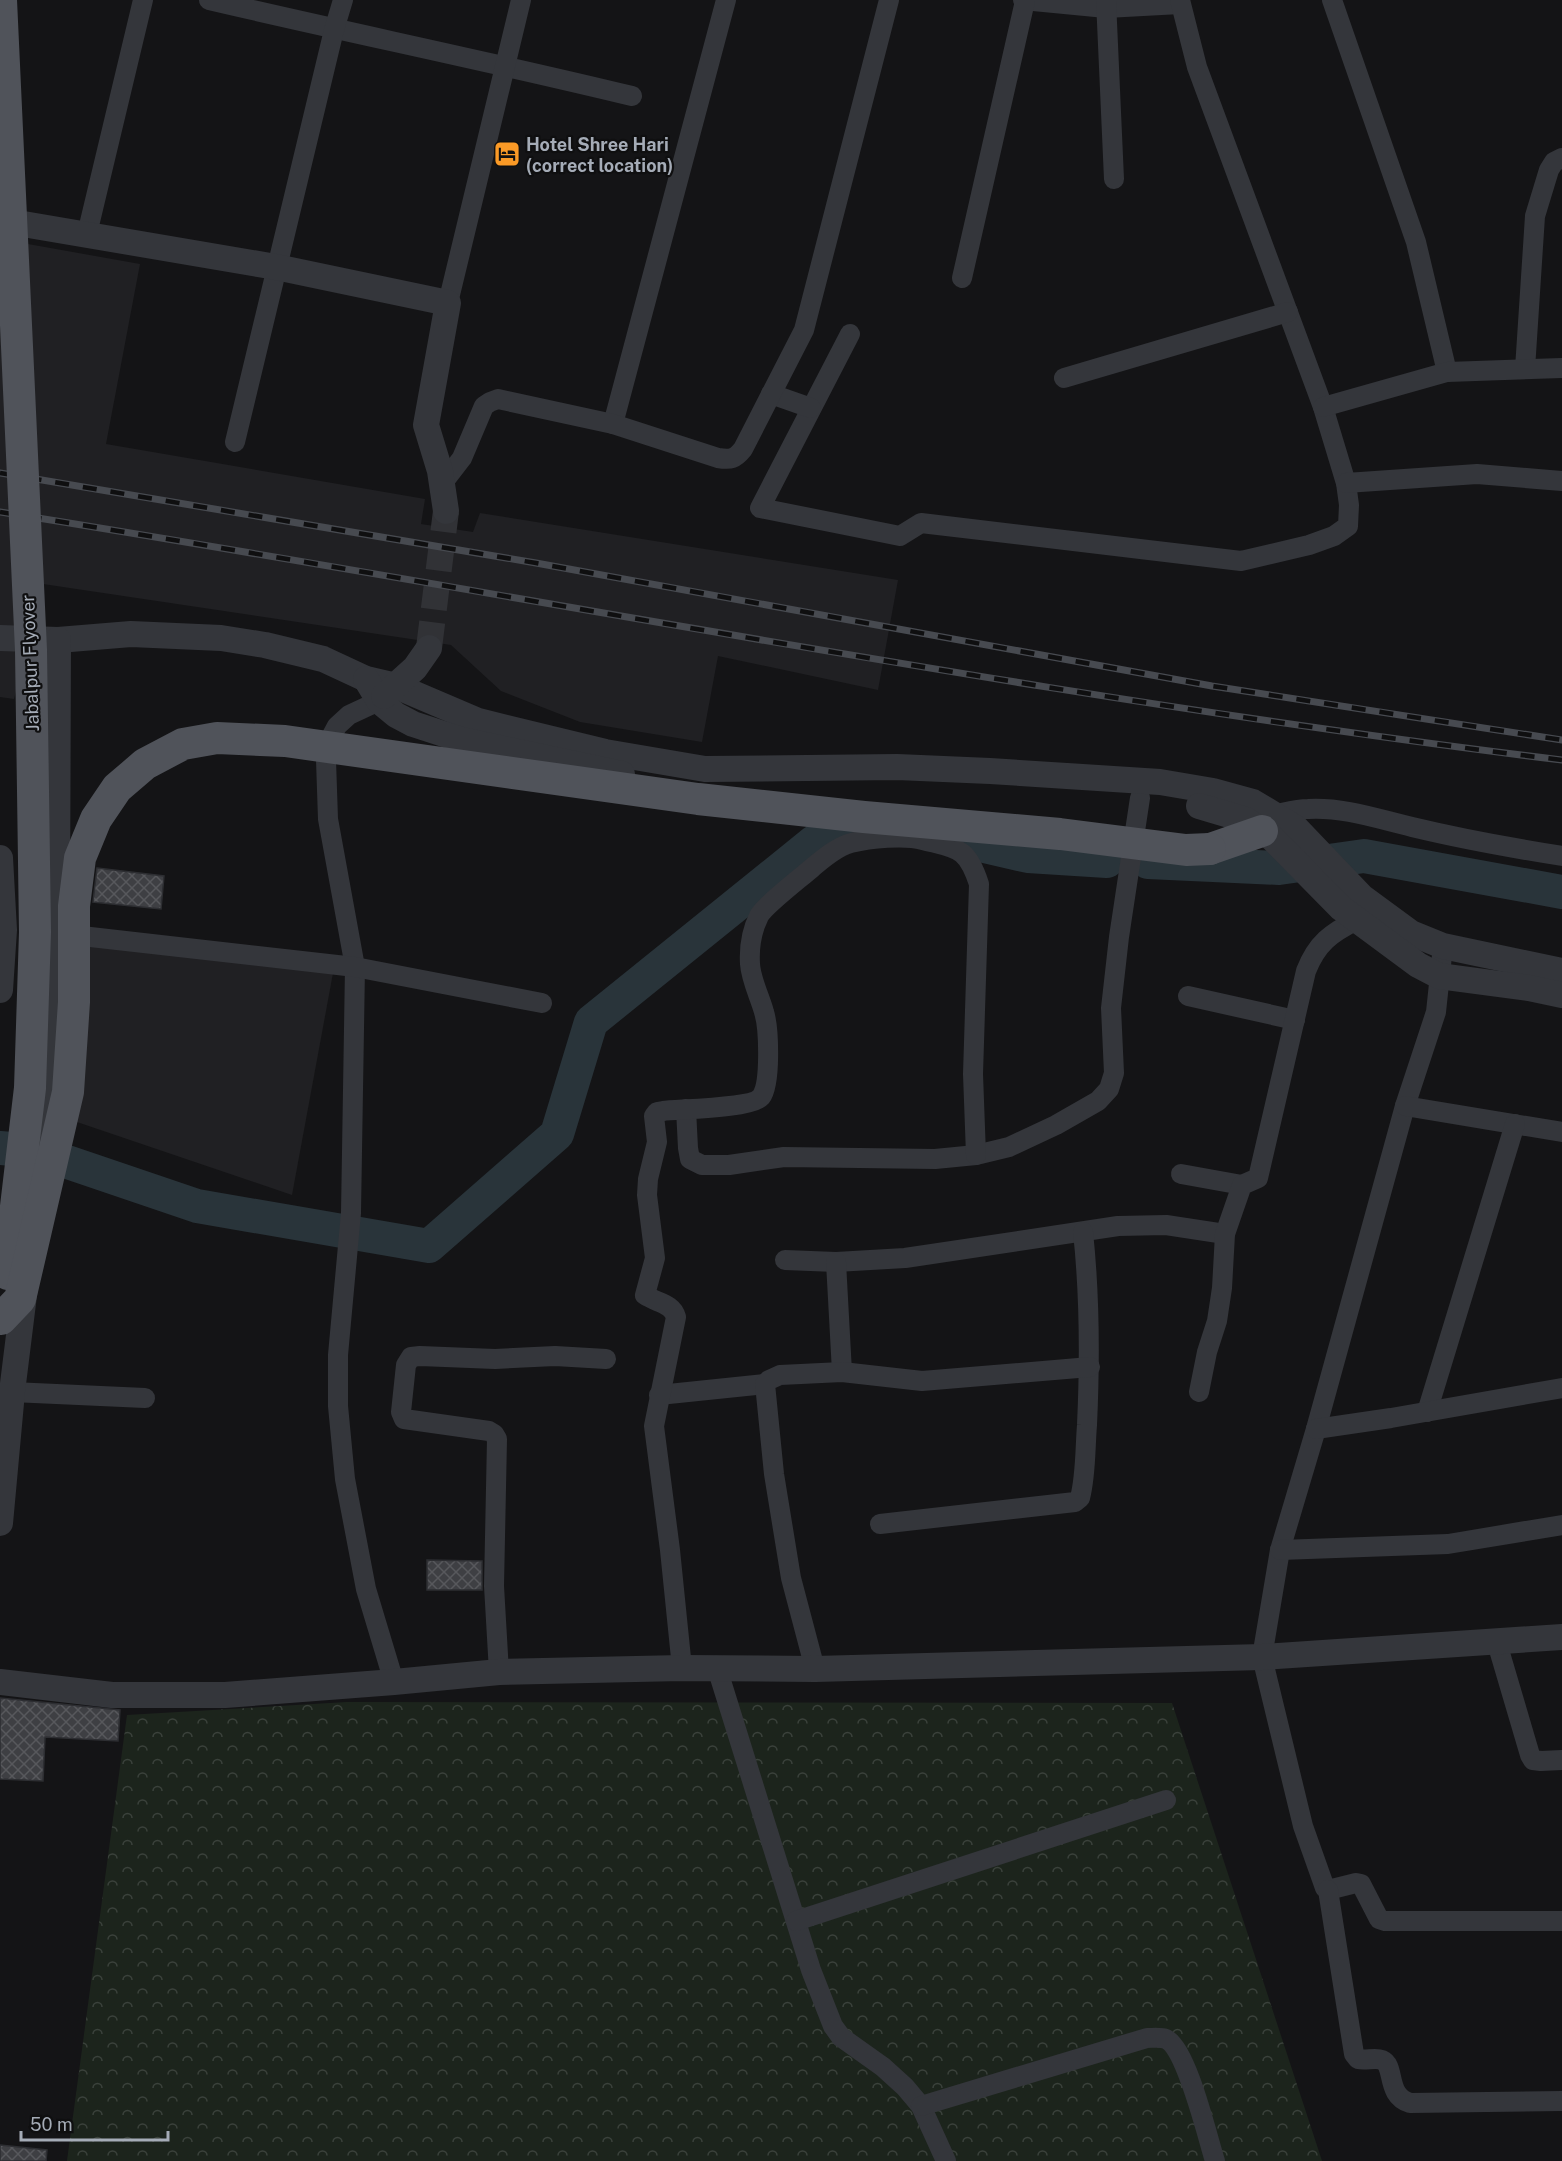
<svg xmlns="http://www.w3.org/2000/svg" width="1562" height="2161" viewBox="0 0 1562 2161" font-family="'Public Sans',sans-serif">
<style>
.built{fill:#202023}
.forest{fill:url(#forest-crowns)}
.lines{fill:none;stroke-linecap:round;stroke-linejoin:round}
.river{stroke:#29343a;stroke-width:34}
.building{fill:url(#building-cross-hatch);stroke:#2d2e32;stroke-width:1.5}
.tertiary-tunnel{stroke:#313236;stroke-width:26;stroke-dasharray:26 13;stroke-linecap:butt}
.minor{stroke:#34363b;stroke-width:20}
.tertiary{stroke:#34363b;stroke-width:26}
.primary{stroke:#50535a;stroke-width:32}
.rail-casing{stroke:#474a50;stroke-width:7}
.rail{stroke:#0f0f10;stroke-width:4.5;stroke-dasharray:14;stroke-linecap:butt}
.primary-bridge{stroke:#50535a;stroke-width:32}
.labels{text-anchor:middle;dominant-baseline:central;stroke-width:4.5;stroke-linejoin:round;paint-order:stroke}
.poi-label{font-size:18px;font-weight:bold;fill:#a5acb7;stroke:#0f0f10;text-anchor:start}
.street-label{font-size:18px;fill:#a5acb7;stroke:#0f0f10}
</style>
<defs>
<pattern id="forest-crowns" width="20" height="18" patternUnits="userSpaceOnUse" patternTransform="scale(1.5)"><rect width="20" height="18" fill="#1c241c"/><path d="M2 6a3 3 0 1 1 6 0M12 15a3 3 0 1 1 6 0" fill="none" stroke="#3a413b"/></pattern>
<pattern id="building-cross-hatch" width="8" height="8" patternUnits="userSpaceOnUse" patternTransform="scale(1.5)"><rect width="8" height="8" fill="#3e3f43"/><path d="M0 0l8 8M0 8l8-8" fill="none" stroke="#57585c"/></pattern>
</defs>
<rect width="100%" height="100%" fill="#141416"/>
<g class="built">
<polygon points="0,239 140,264 106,444 425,499 421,524 473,532 480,513 898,580 878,690 718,656 702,742 580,722 501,691 451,645 43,584 14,699 0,697"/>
<polygon points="83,944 333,973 292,1195 74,1121"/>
</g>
<polygon class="forest" points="347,1702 1172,1703 1322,2161 67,2161 127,1715"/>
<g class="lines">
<g class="river">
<polyline points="1148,862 1279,868 1364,856 1562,892"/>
<polyline points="0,1148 35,1151 197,1206 429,1246 557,1134 591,1022 814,842 898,826 1028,856 1107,861"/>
</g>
</g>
<g class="building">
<polygon points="97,868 164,876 161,909 93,902"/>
<polygon points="427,1560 482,1561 482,1590 427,1590"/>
<polygon points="0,1698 120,1710 118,1741 45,1737 43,1781 0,1779"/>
<polygon points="0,2145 47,2150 46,2161 0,2161"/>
</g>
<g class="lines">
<polyline class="tertiary-tunnel" points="429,648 446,511"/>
<g class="minor">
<path d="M209,0C350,33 492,62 632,96"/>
<polyline points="1023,0 1106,8 1180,4"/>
<polyline points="1106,0 1114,179"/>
<polyline points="1332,0 1416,242 1447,372"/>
<polyline points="87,234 143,0"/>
<polyline points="962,278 1025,1"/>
<polyline points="448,303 521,0"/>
<polyline points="850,334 760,508 900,536 921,523 1241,561 1309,545 1334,536 1348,526 1349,505 1346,483 1323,407 1197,67 1180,0"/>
<polyline points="1525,369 1535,216 1549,170 1554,162 1562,158"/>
<polyline points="1064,378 1288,312"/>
<polyline points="771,394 811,408"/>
<polyline points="1323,407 1447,372 1562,368"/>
<polyline points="613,424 726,0"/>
<polyline points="235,442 334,30 343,0"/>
<polyline points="1346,483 1477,474 1562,481"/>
<path d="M442,484L462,458L484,406L490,402L498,399L613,424L718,458C731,460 735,459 743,449L804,330L889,0"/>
<polyline points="379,701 349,715 337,726 329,741 326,760 328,819 355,967 351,1213 338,1355 338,1406 345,1479 366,1589 394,1682"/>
<path d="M1267,816C1281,814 1294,809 1308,809C1344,807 1378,819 1412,827C1462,839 1512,848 1562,856"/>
<polyline points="64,934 355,967 542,1003"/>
<polyline points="1443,946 1436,1012 1405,1106 1316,1429 1280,1550 1262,1657 1303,1826 1325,1888 1328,1890 1356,1883 1361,1884 1379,1919 1385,1921 1562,1921"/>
<polyline points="1188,996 1295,1020"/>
<polyline points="1405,1106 1562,1132"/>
<polyline points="686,1109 688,1148 690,1159 702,1165 729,1165 784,1157 935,1159 976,1155 1009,1147 1056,1125 1098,1101 1109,1089 1114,1073 1111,1008 1119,937 1140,798"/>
<polyline points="1181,1174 1242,1185"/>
<polyline points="785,1260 836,1262 905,1258 1118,1226 1166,1225 1225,1234"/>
<polyline points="836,1262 842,1372"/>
<polyline points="12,1392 145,1398"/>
<path d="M1199,1392L1207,1352L1217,1321L1222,1288L1225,1234L1242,1185L1258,1178L1306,971C1317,943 1331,933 1357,920"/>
<polyline points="659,1395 765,1384"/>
<polyline points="1427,1412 1515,1124"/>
<polyline points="1316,1429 1391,1418 1562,1388"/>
<path d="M880,1524L1075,1502L1080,1498C1086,1475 1085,1449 1087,1425C1090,1360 1090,1297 1083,1232"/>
<polyline points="1280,1550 1448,1544 1562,1525"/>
<polyline points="1497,1643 1530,1755 1533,1760 1541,1761 1562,1760"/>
<path d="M682,1668L670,1550L654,1426L676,1317C672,1303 657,1303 645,1295L655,1258L647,1195L648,1179L657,1142L654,1116L657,1112L663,1111C679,1109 752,1108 761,1097C771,1084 769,1028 764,1012C760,997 751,980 750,964C749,947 751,932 759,916C765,905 802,877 813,867C824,858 837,847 851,843C870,838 905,835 923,840C958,849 967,847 979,884L973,1074L976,1155"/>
<polyline points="717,1668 811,1970 833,2026 841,2037 883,2067 905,2087 921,2106 946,2161"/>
<polyline points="815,1669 791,1578 774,1474 765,1384 769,1380 780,1375 842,1372 922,1381 1090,1367"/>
<polyline points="499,1672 494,1586 497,1439 494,1434 489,1431 404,1419 401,1412 406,1365 411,1357 420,1356 495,1359 555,1356 606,1359"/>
<path d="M1328,1890L1354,2054L1358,2059C1366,2061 1375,2057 1382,2060C1396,2066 1385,2095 1410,2103L1562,2101"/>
<polyline points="796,1921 1166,1800"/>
<path d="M921,2106L1147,2038C1153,2038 1161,2037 1166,2039C1187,2049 1207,2136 1215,2161"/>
</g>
<g class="tertiary">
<polyline points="0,220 276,267 448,303 426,425 440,471 446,511"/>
<polyline points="0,638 58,640 131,634 221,638 265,645 323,659 366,679 396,686 478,721 605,752 705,769 897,767 990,771 1160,782 1213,791 1253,802 1296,828 1362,897 1411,933 1443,946 1562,971"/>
<polyline points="366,679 379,701 396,715 413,724 462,740 622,774"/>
<polyline points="384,696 415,668 429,648"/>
<polyline points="1199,806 1246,820 1272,838 1341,908 1418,965 1439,976 1529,988 1562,995"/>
<polyline points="0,858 4,930 0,990"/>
<polyline points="41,1162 57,911 58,640"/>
<polyline points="0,1523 12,1392 25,1287"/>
<polyline points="0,1682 112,1695 225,1695 394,1682 499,1672 682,1668 815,1669 1262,1657 1562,1637"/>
</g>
<polyline class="primary" points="1210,849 1262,831"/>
<defs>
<g id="rail">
<polyline points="0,473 536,563 1212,686 1562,740"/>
<path d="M0,512C521,594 1038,697 1562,760"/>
</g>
</defs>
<use href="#rail" class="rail-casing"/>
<use href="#rail" class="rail"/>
<g class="primary-bridge">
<polyline points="1,0 31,650 35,932 30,1088 8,1274"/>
<polyline points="1,1319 20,1299 68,1092 74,1002 74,906 80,858 96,819 117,788 145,764 183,744 217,738 285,741 698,799 864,817 1060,834 1186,850 1210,849"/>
</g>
</g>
<defs>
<symbol id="hotel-square" viewBox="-11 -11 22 22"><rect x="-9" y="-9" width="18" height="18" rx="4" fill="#fb9a26" stroke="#0f0f10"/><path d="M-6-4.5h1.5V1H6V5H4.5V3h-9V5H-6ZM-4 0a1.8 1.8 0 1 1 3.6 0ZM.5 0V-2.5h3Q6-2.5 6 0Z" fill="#111"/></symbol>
</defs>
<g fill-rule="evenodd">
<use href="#hotel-square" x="492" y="139" width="30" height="30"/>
</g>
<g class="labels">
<g class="poi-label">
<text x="526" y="144">Hotel Shree Hari<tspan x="526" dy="21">(correct location)</tspan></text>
</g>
<g class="street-label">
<text transform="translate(30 663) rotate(-92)">Jabalpur Flyover</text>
</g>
</g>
<path d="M21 2131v9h147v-9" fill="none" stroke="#a5acb7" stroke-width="3"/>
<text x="30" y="2131" font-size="18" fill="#a5acb7" stroke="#0f0f10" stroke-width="4.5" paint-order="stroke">50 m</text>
</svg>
